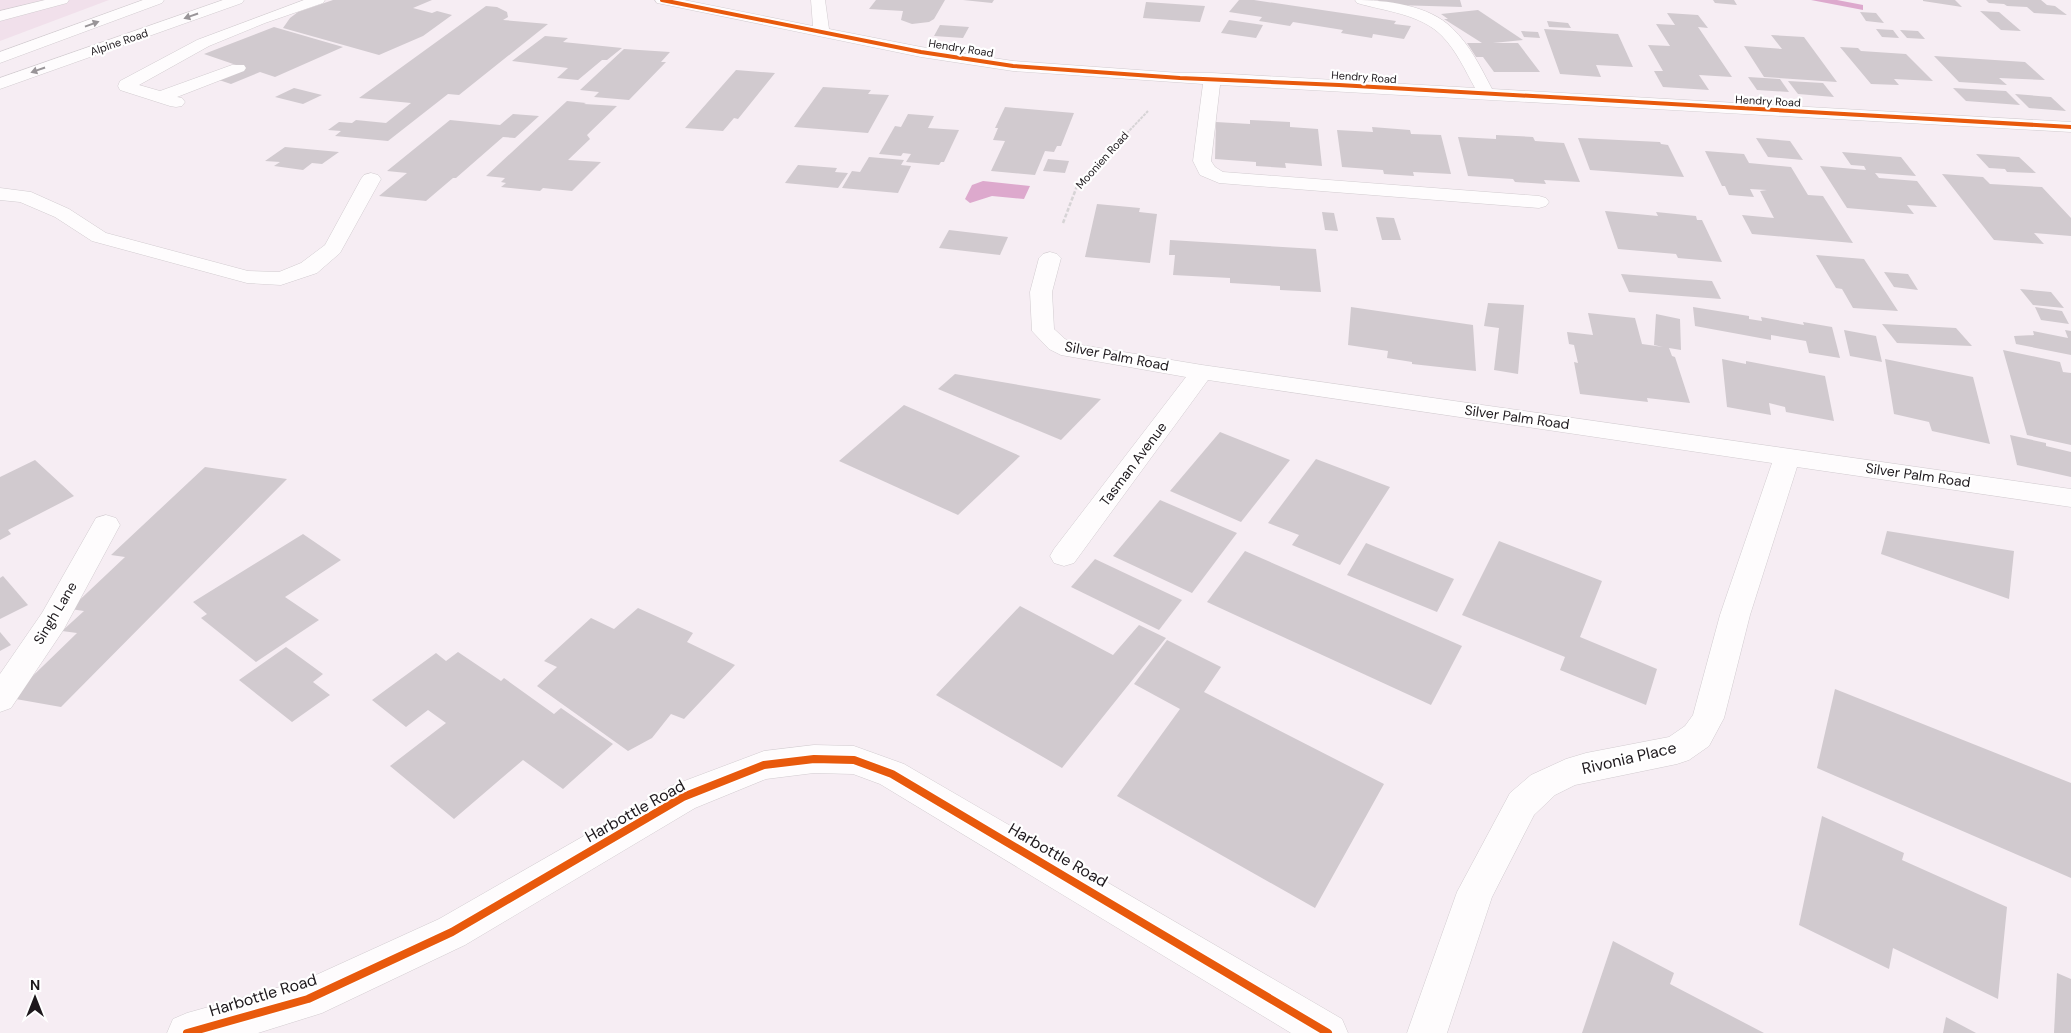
<svg xmlns="http://www.w3.org/2000/svg" width="2071" height="1033" viewBox="0 0 2071 1033" font-family="'DM Sans',sans-serif">
<style>
.built{fill:#f1e0eb}
.water{fill:#dda9cd}
.building{fill:#d1cacf}
.lines{fill:none;stroke-linecap:round;stroke-linejoin:round}
.minor-casing{stroke:#d2ccd0;stroke-width:1}
.major-casing{stroke:#d2ccd0;stroke-width:1}
.path-far1{stroke:#d7d4d6;stroke-width:2;stroke-dasharray:3 1;stroke-linecap:butt}
.path{stroke:#d7d4d6;stroke-width:2.5;stroke-dasharray:4 2;stroke-linecap:butt}
.minor{fill:#fefcfd;fill-rule:evenodd}
.major{fill:#fefcfd;fill-rule:evenodd}
.cycleway-far1-casing{stroke:#fff;stroke-width:5.5}
.cycleway-casing{stroke:#fff;stroke-width:11}
.cycleway-far1{stroke:#e8590c;stroke-width:4}
.cycleway{stroke:#e8590c;stroke-width:8}
.oneway{fill:#999598}
.labels{text-anchor:middle;dominant-baseline:central;stroke-width:4.5;stroke-linejoin:round;paint-order:stroke}
.far-street-label{font-size:11px;fill:#1d181c;stroke:#fff}
.street-label{font-size:14px;fill:#1d181c;stroke:#fff}
.near-street-label{font-size:16px;fill:#1d181c;stroke:#fff}
</style>
<rect width="100%" height="100%" fill="#f6edf3"/>
<polygon class="built" points="0,0 109,0 0,41"/>
<g class="water">
<polygon points="1811,0 1837,0 1863,5 1863,10"/>
<polygon points="983,181 1030,186 1024,199 992,196 970,203 965,199 972,185"/>
</g>
<g class="building">
<polygon points="333,0 432,0 413,8 432,13 437,11 452,15 423,36 379,55 283,28 290,18 298,12"/>
<polygon points="876,0 945,0 934,19 929,22 912,24 901,20 903,11 869,9"/>
<polygon points="963,0 994,0 992,3"/>
<polygon points="1239,0 1254,0 1396,21 1394,24 1411,26 1404,39 1373,34 1372,38 1341,33 1343,30 1293,22 1290,26 1259,21 1262,17 1229,12"/>
<polygon points="1378,0 1460,0 1462,7 1396,5 1379,2"/>
<polygon points="1713,0 1734,0 1737,5 1715,3"/>
<polygon points="1923,0 1955,0 1962,7 1923,1"/>
<polygon points="1986,0 2041,0 2047,5 2055,6 2067,15 2034,13 2027,7 2007,6 2004,4 1989,3"/>
<polygon points="1146,2 1205,6 1200,22 1143,18"/>
<polygon points="486,6 497,7 507,12 508,17 503,20 548,24 459,95 448,94 388,141 335,136 341,131 328,130 339,122 352,123 356,120 386,123 411,103 359,98"/>
<polygon points="1478,10 1523,40 1493,43 1518,43 1540,72 1494,72 1483,57 1476,57 1467,43 1482,43 1444,19 1448,19 1441,14"/>
<polygon points="1980,11 1999,12 2021,31 2001,30"/>
<polygon points="1860,12 1876,13 1884,23 1866,21"/>
<polygon points="1667,13 1698,15 1708,28 1698,27 1732,77 1699,75 1709,90 1663,87 1654,71 1663,71 1648,45 1670,46 1656,24 1675,25"/>
<polygon points="1229,20 1263,25 1256,38 1221,33"/>
<polygon points="1547,21 1568,23 1571,28 1549,27"/>
<polygon points="940,25 969,27 963,38 934,36"/>
<polygon points="274,27 343,47 275,77 260,72 231,84 213,78 242,67 204,54"/>
<polygon points="1544,29 1618,34 1633,67 1596,65 1601,77 1560,74"/>
<polygon points="1876,29 1893,30 1899,38 1882,37"/>
<polygon points="1900,30 1918,31 1925,39 1907,38"/>
<polygon points="1521,31 1538,32 1540,38 1524,37"/>
<polygon points="1771,35 1804,37 1837,82 1764,77 1744,46 1782,49"/>
<polygon points="545,36 568,38 563,42 622,48 607,60 602,60 578,80 557,78 568,68 512,61"/>
<polygon points="1840,47 1858,48 1861,51 1906,54 1933,81 1894,79 1899,85 1871,84"/>
<polygon points="624,49 670,52 661,62 666,62 629,100 594,97 599,92 580,90"/>
<polygon points="1934,56 2025,62 2045,80 1999,78 2007,85 1959,82"/>
<polygon points="736,70 775,73 738,119 734,118 723,131 685,128"/>
<polygon points="1748,77 1780,79 1789,92 1757,90"/>
<polygon points="1788,81 1823,83 1834,97 1798,94"/>
<polygon points="823,87 871,90 868,94 889,95 868,133 794,127"/>
<polygon points="294,88 322,95 303,104 275,97"/>
<polygon points="1953,88 2006,91 2020,105 1966,101"/>
<polygon points="2015,94 2051,97 2066,111 2029,108"/>
<polygon points="567,101 586,103 584,104 617,106 587,135 590,139 568,160 601,162 572,191 543,188 540,191 501,187 506,183 501,182 505,178 486,176"/>
<polygon points="1005,107 1074,113 1061,146 1057,146 1054,152 1045,151 1035,175 991,171 1005,141 993,140 998,128 995,128"/>
<polygon points="513,114 539,116 515,138 503,137 456,178 453,178 426,201 379,196 407,173 387,171 450,120 500,125"/>
<polygon points="908,114 934,116 928,128 959,130 944,162 941,162 939,165 906,162 911,154 903,153 901,156 879,154 895,126 901,127"/>
<polygon points="1250,120 1290,122 1290,127 1318,129 1322,166 1285,163 1286,168 1256,166 1256,162 1215,159 1216,122 1250,124"/>
<polygon points="1372,127 1410,130 1411,134 1441,135 1451,174 1413,172 1414,176 1384,174 1383,170 1342,167 1337,130 1373,132"/>
<polygon points="1496,135 1533,137 1535,141 1564,143 1580,182 1544,180 1546,184 1515,182 1513,179 1468,176 1458,137 1496,139"/>
<polygon points="1578,138 1660,142 1661,144 1668,145 1684,177 1590,170"/>
<polygon points="1756,138 1790,141 1803,160 1768,157"/>
<polygon points="285,147 339,152 322,164 312,163 303,170 274,166 280,162 265,161"/>
<polygon points="1705,151 1744,154 1749,163 1791,167 1808,195 1823,196 1853,243 1752,234 1742,215 1774,218 1760,191 1767,190 1750,189 1754,197 1729,195 1725,186 1722,186"/>
<polygon points="1842,152 1901,157 1916,176 1875,173 1879,178 1917,181 1937,207 1907,205 1914,214 1847,208 1820,166 1866,170 1864,166 1851,165"/>
<polygon points="1976,154 2019,157 2036,173 2007,172 2005,169 1989,168"/>
<polygon points="869,157 904,160 901,165 911,166 898,193 842,188 852,171 860,172"/>
<polygon points="1048,159 1069,161 1065,173 1043,171"/>
<polygon points="798,165 837,168 835,172 848,173 838,188 785,183"/>
<polygon points="1942,174 1983,177 1990,184 2042,187 2071,218 2071,236 2034,233 2044,244 1994,240"/>
<polygon points="1097,204 1140,208 1139,212 1157,214 1150,263 1085,257"/>
<polygon points="1605,211 1658,216 1656,212 1696,216 1697,220 1702,220 1722,262 1678,258 1676,254 1618,249"/>
<polygon points="1322,212 1334,213 1338,231 1325,230"/>
<polygon points="1376,217 1394,218 1401,240 1382,240"/>
<polygon points="949,230 1008,237 1000,255 939,248"/>
<polygon points="1170,240 1316,249 1321,292 1280,290 1280,286 1230,283 1230,278 1173,275 1175,255 1169,255"/>
<polygon points="1816,255 1864,259 1898,311 1853,308 1842,289 1836,288"/>
<polygon points="1884,272 1908,274 1918,290 1894,287"/>
<polygon points="1621,274 1712,281 1721,299 1629,292"/>
<polygon points="2020,289 2051,292 2064,308 2033,305"/>
<polygon points="1488,303 1524,305 1518,374 1494,370 1499,328 1484,326"/>
<polygon points="1351,307 1473,325 1476,371 1412,364 1412,362 1387,358 1388,351 1348,345"/>
<polygon points="1693,307 1749,316 1749,319 1762,321 1761,317 1804,325 1803,322 1832,327 1840,358 1809,353 1806,341 1771,335 1771,340 1695,326"/>
<polygon points="2035,307 2062,311 2069,324 2041,320"/>
<polygon points="1588,313 1635,318 1642,344 1663,347 1654,345 1656,314 1680,319 1681,350 1669,348 1672,356 1675,357 1690,403 1647,398 1648,402 1580,394 1574,362 1578,363 1574,345 1569,344 1567,332 1593,335"/>
<polygon points="1882,324 1956,328 1972,346 1897,343"/>
<polygon points="1844,330 1876,336 1882,362 1850,356"/>
<polygon points="2065,330 2071,331 2071,355 2016,344 2014,336 2034,335 2033,331 2068,338"/>
<polygon points="2003,350 2060,362 2063,372 2071,373 2071,445 2027,435"/>
<polygon points="1722,359 1746,364 1746,361 1825,376 1834,421 1786,412 1785,407 1769,403 1771,415 1727,407"/>
<polygon points="1885,359 1973,377 1990,444 1932,431 1929,422 1894,414"/>
<polygon points="955,374 1101,399 1061,440 938,389"/>
<polygon points="904,405 1020,456 958,515 839,461"/>
<polygon points="1220,432 1290,460 1241,522 1170,491"/>
<polygon points="2010,435 2046,443 2046,446 2071,452 2071,477 2017,465"/>
<polygon points="1316,459 1390,487 1340,565 1292,545 1299,535 1268,523"/>
<polygon points="35,460 74,496 8,530 11,534 0,540 0,477"/>
<polygon points="205,467 287,479 61,707 10,698 77,633 62,631 84,611 70,609 125,557 111,555"/>
<polygon points="1160,500 1237,533 1192,593 1113,556"/>
<polygon points="1887,531 2014,551 2009,599 1881,554"/>
<polygon points="303,534 341,560 285,597 319,620 256,662 201,618 207,614 193,602"/>
<polygon points="1499,541 1602,581 1580,637 1657,669 1646,705 1560,670 1565,657 1462,615"/>
<polygon points="1366,543 1454,579 1437,612 1347,575"/>
<polygon points="1245,551 1462,646 1431,705 1207,602"/>
<polygon points="1095,559 1182,600 1159,630 1071,587"/>
<polygon points="3,576 28,605 0,619 0,578"/>
<polygon points="1020,606 1113,655 1139,625 1166,638 1062,768 936,695"/>
<polygon points="638,608 693,633 687,642 735,665 684,719 671,714 652,738 628,751 537,686 557,667 544,661 591,618 614,629"/>
<polygon points="0,632 11,645 0,651"/>
<polygon points="1167,640 1221,667 1204,692 1384,784 1315,908 1117,796 1180,709 1134,684"/>
<polygon points="286,647 323,674 313,682 330,695 292,722 239,680"/>
<polygon points="458,652 501,681 504,678 554,714 561,708 613,744 563,789 523,760 454,819 390,766 446,723 428,710 406,727 372,700 436,653 446,661"/>
<polygon points="1835,689 2071,783 2071,878 1817,768"/>
<polygon points="1822,816 1904,853 1902,860 2007,907 1998,999 1893,948 1889,969 1799,925"/>
<polygon points="1613,941 1674,973 1670,984 1764,1033 1582,1033"/>
<polygon points="2057,973 2071,979 2071,1033 2054,1033"/>
<polygon points="1946,1017 1976,1033 1943,1033"/>
</g>
<g class="lines">
<defs>
<g id="minor">
<polygon points="45,0 69,0 67,3 0,21 0,11"/>
<polygon points="304,0 325,0 323,3 265,23 209,46 139,85 160,91 232,65 244,65 246,68 244,71 177,97 182,98 185,102 182,106 176,107 170,106 120,90 118,86 120,81 197,40"/>
<path d="M655,0H684L813,26L811,0H825L829,29L921,47L1013,61L1180,73H1212L1475,88C1465,70 1456,50 1442,36C1421,14 1384,11 1357,3L1355,0C1386,0 1429,5 1452,28C1470,45 1481,68 1492,89L2071,122V132L1220,85L1211,161L1215,167L1223,172L1539,196L1546,198L1549,202L1546,206L1539,208L1219,183L1200,175L1193,161L1203,84L1013,71L921,57L662,4L657,3Z"/>
<polygon points="371,173 378,175 381,179 340,253 317,273 281,285 247,283 92,241 55,217 20,202 0,200 0,188 31,192 69,209 106,233 248,271 279,272 301,263 325,245 361,179 364,175"/>
<polygon points="1050,252 1057,254 1061,258 1052,292 1054,329 1065,339 1075,344 1202,365 2071,489 2071,507 1797,467 1750,615 1724,718 1709,746 1689,760 1677,764 1575,785 1555,795 1534,815 1492,897 1447,1033 1407,1033 1457,892 1510,793 1531,775 1566,759 1586,753 1669,737 1685,726 1693,715 1720,615 1772,463 1208,380 1074,563 1064,566 1054,563 1050,556 1054,549 1186,377 1061,355 1049,349 1032,331 1030,292 1039,258 1043,254"/>
<polygon points="106,515 116,518 120,525 64,629 11,708 0,712 0,674 42,613 96,518"/>
<polygon points="814,745 854,746 904,764 1342,1019 1348,1033 1291,1033 880,784 853,774 814,773 766,779 695,808 465,945 322,1013 258,1033 167,1033 173,1019 187,1013 305,980 439,919 671,786 764,751"/>
</g>
<g id="major">
<polygon points="143,0 164,0 162,3 0,63 0,52"/>
<polygon points="223,0 244,0 242,3 0,89 0,78"/>
</g>
</defs>
<use href="#minor" class="minor-casing"/>
<use href="#major" class="major-casing"/>
<polyline class="path-far1" points="1091,171 1148,111"/>
<polyline class="path" points="1063,223 1077,186 1092,170"/>
<use href="#minor" class="minor"/>
<use href="#major" class="major"/>
<defs>
<polyline id="cycleway-far1" points="662,0 921,52 1013,66 1180,78 1339,85 2071,127"/>
<polyline id="cycleway" points="187,1033 308,999 452,932 683,797 764,765 814,759 854,760 892,774 1328,1033"/>
</defs>
<use href="#cycleway-far1" class="cycleway-far1-casing"/>
<use href="#cycleway" class="cycleway-casing"/>
<use href="#cycleway-far1" class="cycleway-far1"/>
<use href="#cycleway" class="cycleway"/>
</g>
<defs><path id="oneway-solid" d="M-6-.8H1V-3.2L6.5 0L1 3.2V.8H-6Z" transform="scale(1.25)"/></defs>
<g class="oneway">
<use href="#oneway-solid" transform="translate(191 16) rotate(161)"/>
<use href="#oneway-solid" transform="translate(92 24) rotate(-20)"/>
<use href="#oneway-solid" transform="translate(38 70) rotate(161)"/>
</g>
<g class="labels">
<g class="far-street-label">
<text transform="translate(119 42) rotate(-19)">Alpine Road</text>
<text transform="translate(961 48) rotate(9)">Hendry Road</text>
<text transform="translate(1364 77) rotate(4)">Hendry Road</text>
<text transform="translate(1768 101) rotate(3)">Hendry Road</text>
<text transform="translate(1102 160) rotate(-48)">Moonien Road</text>
</g>
<g class="street-label">
<text transform="translate(1117 356) rotate(11)">Silver Palm Road</text>
<text transform="translate(1517 417) rotate(8)">Silver Palm Road</text>
<text transform="translate(1133 464) rotate(-53)">Tasman Avenue</text>
<text transform="translate(1918 475) rotate(8)">Silver Palm Road</text>
<text transform="translate(55 613) rotate(-59)">Singh Lane</text>
</g>
<g class="near-street-label">
<text transform="translate(1629 758) rotate(-13)">Rivonia Place</text>
<text transform="translate(635 811) rotate(-29)">Harbottle Road</text>
<text transform="translate(1058 855) rotate(30)">Harbottle Road</text>
<text transform="translate(263 995) rotate(-17)">Harbottle Road</text>
</g>
</g>
<g transform="translate(35 998)" stroke="#ffffff" stroke-width="4" paint-order="stroke">
<path d="M0-4L9 19L0 12L-9 19Z" fill="#1d181c"/>
<text y="-8" font-size="14" font-weight="bold" text-anchor="middle" fill="#1d181c">N</text>
</g>
</svg>
